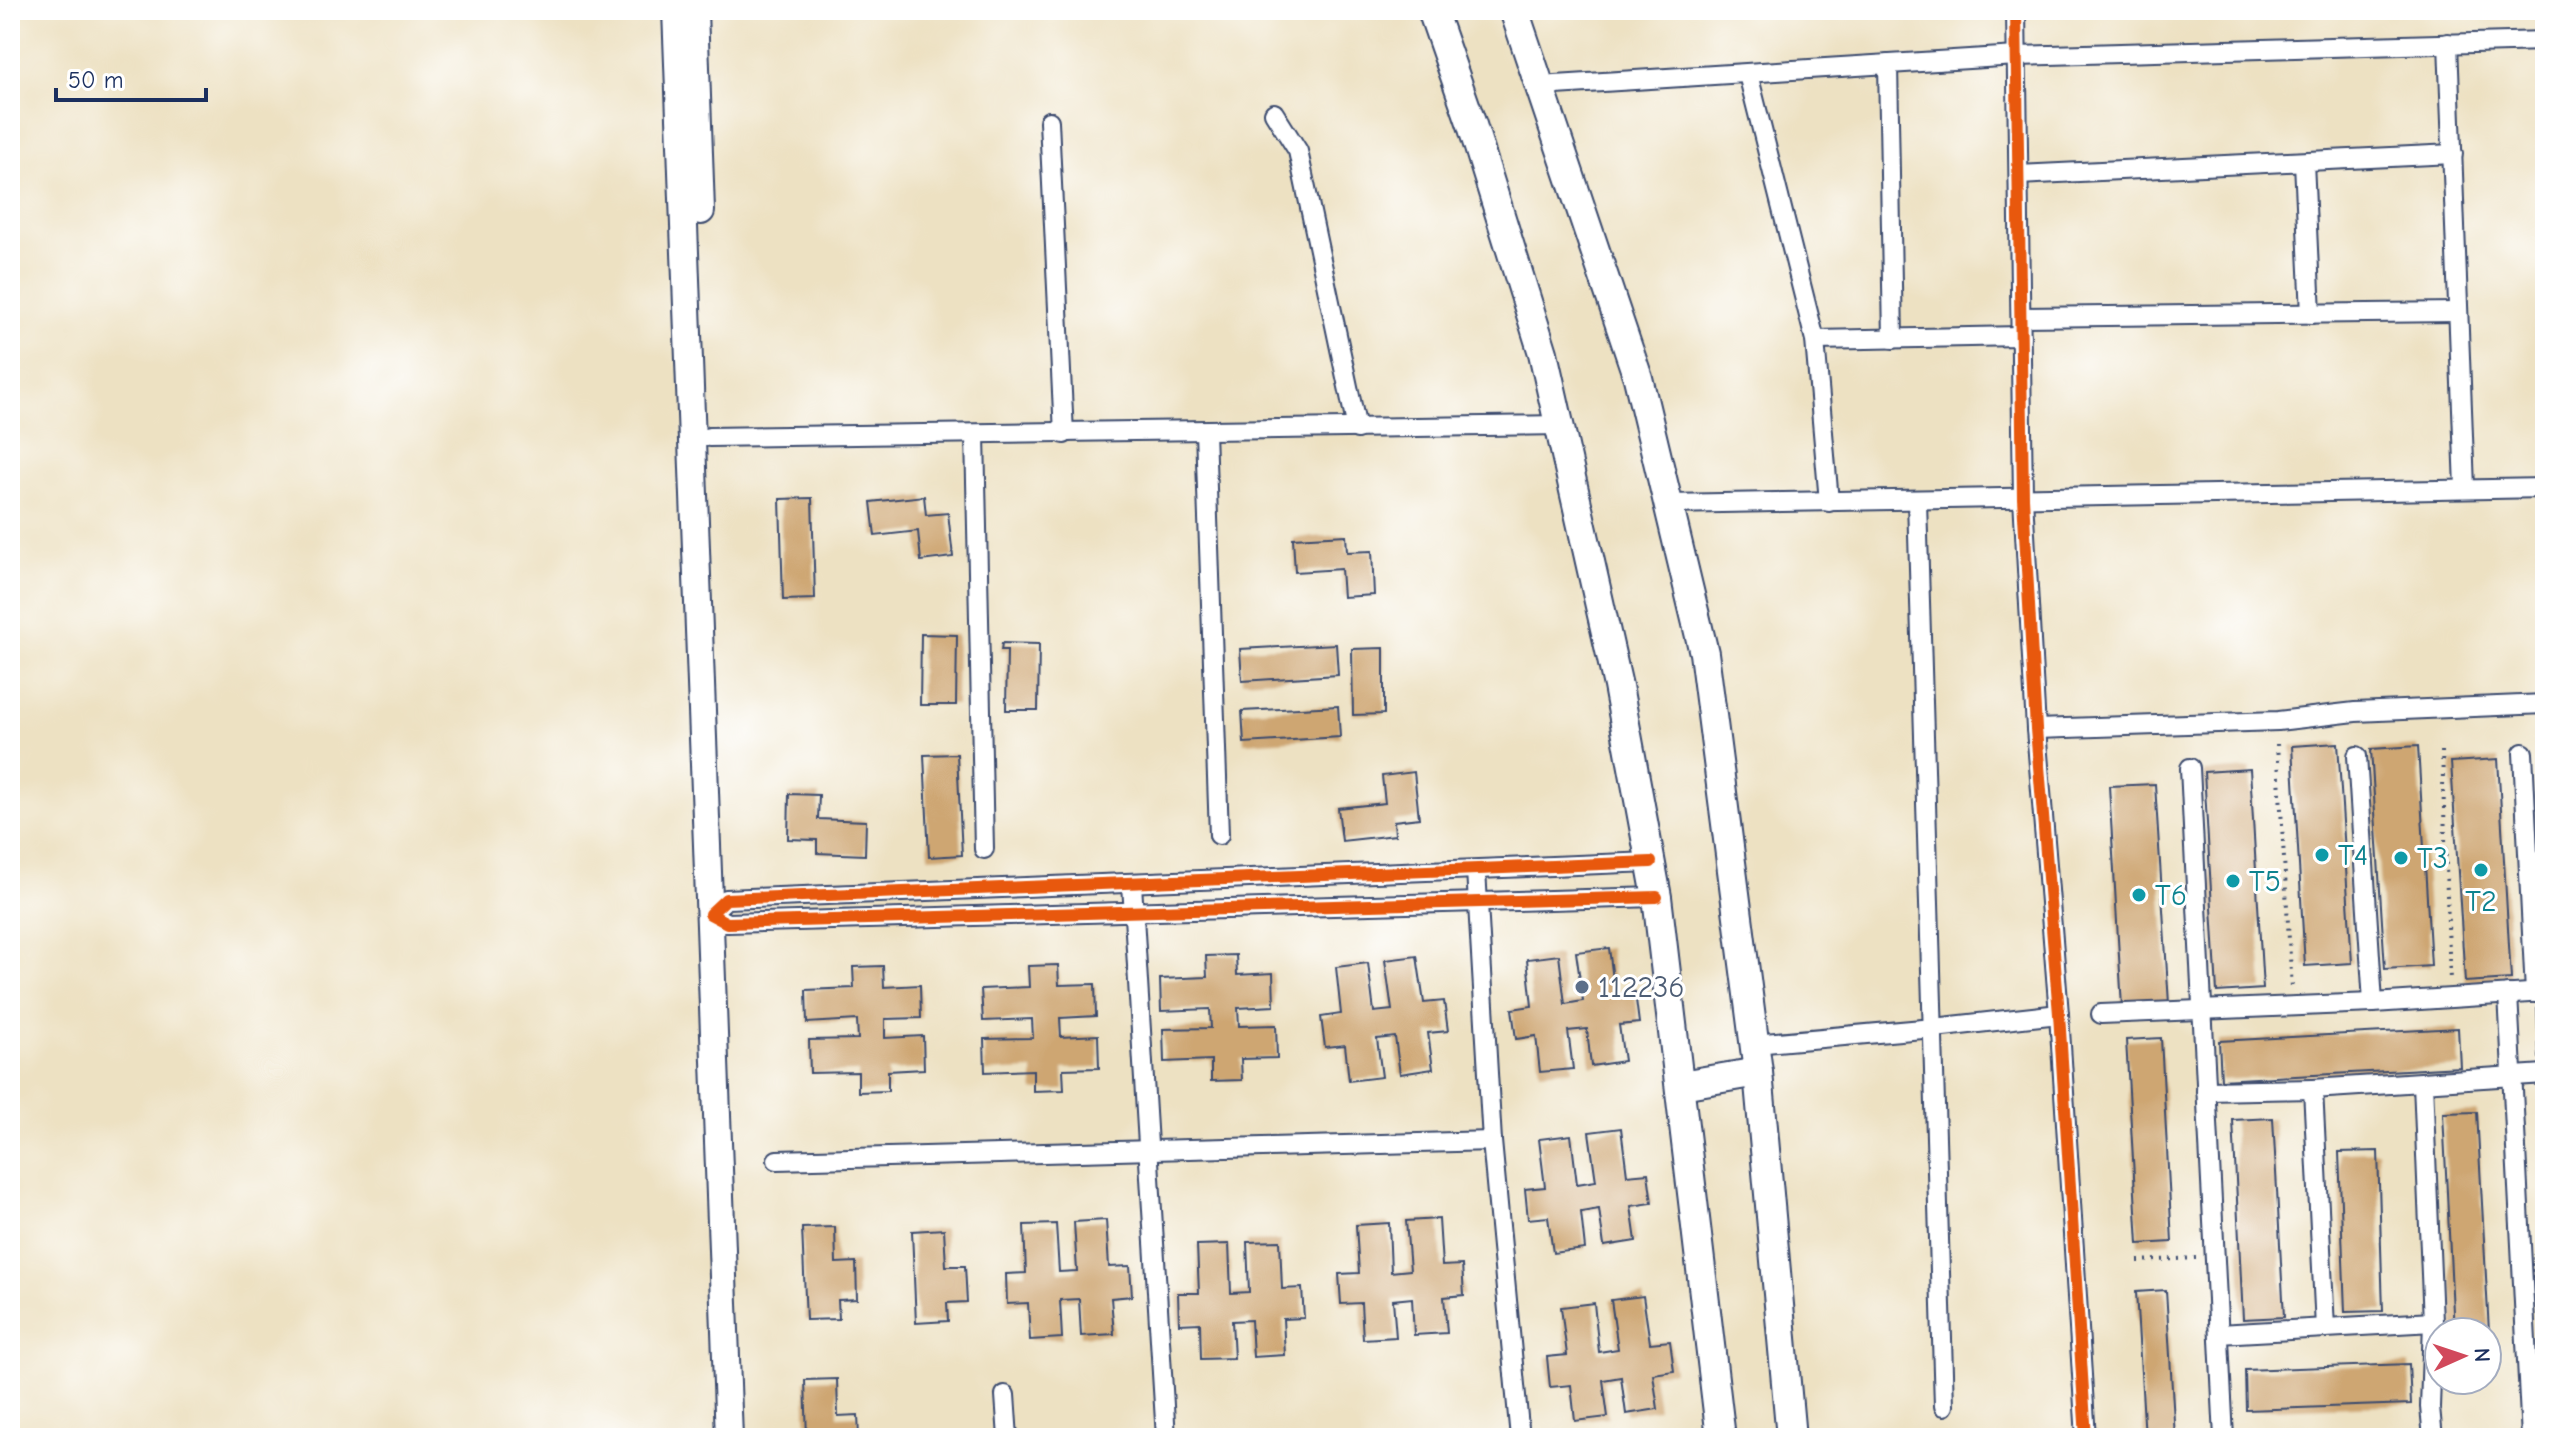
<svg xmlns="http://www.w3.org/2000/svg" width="2555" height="1448" viewBox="0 0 2555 1448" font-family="'Comic Neue',sans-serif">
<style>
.building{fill:#cea672}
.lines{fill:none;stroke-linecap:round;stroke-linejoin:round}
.street-casing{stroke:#3a4a6d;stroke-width:22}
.secondary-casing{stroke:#3a4a6d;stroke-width:30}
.primary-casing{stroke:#3a4a6d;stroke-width:32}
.path{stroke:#3a4a6d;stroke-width:4;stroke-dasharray:2 6;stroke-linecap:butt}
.street{stroke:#fff;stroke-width:18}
.secondary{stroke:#fff;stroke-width:26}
.primary{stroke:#fff;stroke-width:28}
.cycleway-casing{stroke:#fff;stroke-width:17}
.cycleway{stroke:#e8590c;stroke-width:12}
.culture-dot{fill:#0f9aa8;stroke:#fff;stroke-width:3}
.service-dot{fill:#5c6f8a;stroke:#fff;stroke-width:3}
.labels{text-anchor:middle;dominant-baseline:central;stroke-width:6;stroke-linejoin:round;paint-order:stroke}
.culture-label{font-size:30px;fill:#0d838f;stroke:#fff;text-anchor:start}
.service-label{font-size:30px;fill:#4e5e75;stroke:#fff;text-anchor:start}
</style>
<rect width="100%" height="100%" fill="#fff"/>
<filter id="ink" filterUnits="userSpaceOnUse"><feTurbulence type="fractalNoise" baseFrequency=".0125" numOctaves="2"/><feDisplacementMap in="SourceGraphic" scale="16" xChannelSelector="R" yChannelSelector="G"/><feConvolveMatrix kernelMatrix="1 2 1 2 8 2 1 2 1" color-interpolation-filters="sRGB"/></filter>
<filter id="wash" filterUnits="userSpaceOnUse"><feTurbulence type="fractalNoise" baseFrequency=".006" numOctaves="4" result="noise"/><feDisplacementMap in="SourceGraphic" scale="32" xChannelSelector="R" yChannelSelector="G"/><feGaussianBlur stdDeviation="1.8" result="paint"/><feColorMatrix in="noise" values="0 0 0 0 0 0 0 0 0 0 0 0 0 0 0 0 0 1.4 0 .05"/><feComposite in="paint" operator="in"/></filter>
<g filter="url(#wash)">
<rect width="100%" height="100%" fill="#ede1c2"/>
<g id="blocks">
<g class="building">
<polygon points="924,496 926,515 948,513 953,557 921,561 918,531 875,536 871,502"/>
<polygon points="812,498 815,599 783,600 780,499"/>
<polygon points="1346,535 1347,552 1372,551 1374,595 1343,597 1341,569 1295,572 1293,538"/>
<polygon points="921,634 957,635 956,705 920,705"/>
<polygon points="1002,643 1039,644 1038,710 1006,710 1007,650 1001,650"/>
<polygon points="1336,644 1338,675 1242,681 1240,649"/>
<polygon points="1384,648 1384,714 1353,715 1352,649"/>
<polygon points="1338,706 1340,737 1244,743 1242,711"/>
<polygon points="2338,743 2352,963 2305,966 2292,746"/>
<polygon points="2418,746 2431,966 2385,969 2371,749"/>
<polygon points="957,754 962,855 929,857 924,755"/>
<polygon points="2498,759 2511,979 2465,982 2451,762"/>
<polygon points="2250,769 2263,989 2217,992 2204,772"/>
<polygon points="1414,772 1419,818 1394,821 1395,835 1342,841 1338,808 1385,803 1382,776"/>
<polygon points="2155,784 2169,1004 2122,1007 2109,786"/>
<polygon points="789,794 819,795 818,819 866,821 865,855 817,853 817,840 788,839"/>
<polygon points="1609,948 1615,995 1635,992 1639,1023 1619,1025 1624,1061 1591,1066 1587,1029 1568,1031 1573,1069 1540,1072 1536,1036 1516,1039 1512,1009 1532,1006 1527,959 1559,955 1565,1004 1583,1001 1576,952"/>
<polygon points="1236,955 1237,975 1273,973 1274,1006 1238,1008 1239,1026 1276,1025 1277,1058 1241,1059 1242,1080 1211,1081 1211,1060 1164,1062 1163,1029 1211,1028 1210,1009 1161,1011 1160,979 1207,977 1206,956"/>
<polygon points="1417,956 1424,1003 1444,1001 1448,1031 1428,1033 1433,1069 1400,1074 1395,1037 1377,1039 1382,1077 1349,1081 1345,1045 1325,1047 1321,1017 1341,1014 1336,967 1368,963 1374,1012 1392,1010 1385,960"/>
<polygon points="1058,965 1059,985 1095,984 1096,1016 1060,1018 1061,1037 1098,1035 1099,1068 1063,1069 1064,1090 1033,1091 1033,1070 985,1072 984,1039 1033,1038 1032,1019 983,1021 981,989 1029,987 1028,966"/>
<polygon points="883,966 884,987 920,985 921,1018 885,1019 885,1038 923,1036 924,1069 888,1071 888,1091 858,1092 858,1072 810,1073 809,1040 858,1039 857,1020 807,1023 806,990 854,988 853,967"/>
<polygon points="2537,1009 2545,1009 2545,1058 2539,1058"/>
<polygon points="2458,1028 2460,1067 2221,1080 2219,1041"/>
<polygon points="2161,1038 2172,1242 2138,1244 2126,1040"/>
<polygon points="2477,1112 2489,1332 2454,1332 2443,1113"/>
<polygon points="2273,1118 2284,1317 2243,1319 2233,1120"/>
<polygon points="1621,1128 1627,1175 1648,1173 1652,1203 1631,1206 1636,1241 1604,1246 1599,1209 1581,1212 1585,1249 1553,1253 1548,1217 1528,1219 1525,1189 1545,1187 1539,1139 1571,1135 1577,1184 1596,1181 1589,1132"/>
<polygon points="2378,1151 2383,1311 2345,1312 2339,1152"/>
<polygon points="1439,1219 1442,1266 1462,1265 1464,1295 1444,1297 1447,1333 1414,1335 1412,1298 1393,1300 1396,1337 1363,1339 1361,1303 1341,1304 1339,1274 1359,1273 1356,1225 1389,1223 1391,1272 1410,1270 1406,1221"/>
<polygon points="1106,1220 1109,1267 1130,1266 1132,1296 1111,1298 1114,1334 1081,1336 1079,1299 1060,1300 1062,1338 1030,1340 1028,1303 1007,1304 1006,1274 1026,1273 1024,1225 1056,1224 1059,1272 1077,1271 1074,1222"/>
<polygon points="835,1227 836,1263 856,1262 857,1299 838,1300 839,1319 806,1320 802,1228"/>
<polygon points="944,1229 946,1266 965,1266 967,1302 947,1303 948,1321 916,1323 912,1231"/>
<polygon points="1280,1241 1282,1289 1302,1288 1304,1318 1283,1319 1285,1355 1253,1357 1251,1320 1232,1321 1234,1358 1201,1359 1200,1323 1179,1324 1178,1293 1199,1293 1197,1245 1229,1244 1231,1293 1249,1292 1247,1242"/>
<polygon points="2166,1290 2175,1438 2145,1438 2136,1292"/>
<polygon points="1643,1296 1650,1343 1670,1341 1674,1371 1653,1374 1658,1409 1626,1414 1621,1377 1603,1380 1608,1417 1575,1421 1571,1385 1550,1387 1547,1357 1567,1355 1561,1307 1594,1303 1599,1352 1618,1349 1611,1300"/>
<polygon points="2409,1364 2411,1404 2246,1410 2245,1370"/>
<polygon points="837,1379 838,1416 858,1415 859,1438 807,1438 805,1380"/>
<polygon points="2292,1432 2292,1438 2254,1438 2254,1434"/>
</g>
</g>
</g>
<g filter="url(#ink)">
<use href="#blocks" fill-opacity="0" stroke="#3a4a6d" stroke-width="2"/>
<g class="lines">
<defs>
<g id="street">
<polyline points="2016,10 2023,498 2036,729 2059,1014 2086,1438"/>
<polyline points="2448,43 2465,488"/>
<polyline points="1888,64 1893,339"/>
<polyline points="1748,74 1815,340 1829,502"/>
<polyline points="1540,86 2017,56 2545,41"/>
<polyline points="1274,113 1298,151 1357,429"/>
<polyline points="1049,121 1064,434"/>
<polyline points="2304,162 2311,314"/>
<polyline points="2019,175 2453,154"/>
<polyline points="2021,317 2458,312"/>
<polyline points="1815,340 2021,336"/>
<polyline points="1205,431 1219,835"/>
<polyline points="975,435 984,849"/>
<polyline points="709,437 1561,425"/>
<polyline points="1917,501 1944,1406"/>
<polyline points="1668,504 2545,488"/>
<polyline points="2036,729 2278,721 2355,712 2545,704"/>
<polyline points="2523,753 2535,993"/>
<polyline points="2357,756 2373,1003 2545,992"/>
<polyline points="2190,768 2224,1438"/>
<polyline points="1651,862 726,899 710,914 727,923 1657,897"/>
<polyline points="1476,870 1492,1141 1520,1438"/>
<polyline points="1132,884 1166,1438"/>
<polyline points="2508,994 2531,1438"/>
<polyline points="2101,1014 2373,1003"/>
<polyline points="1754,1044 1934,1028 2059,1014"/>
<polyline points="2423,1083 2433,1322 2430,1407 2433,1438"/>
<polyline points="2206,1091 2313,1089"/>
<polyline points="777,1160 1492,1141"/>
<polyline points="2325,1328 2313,1089 2545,1074"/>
<polyline points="2219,1334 2433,1322"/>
<polyline points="1005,1395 1008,1438"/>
</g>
<g id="secondary">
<polyline points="676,10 729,1438"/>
<polyline points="694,10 701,211"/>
</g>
<g id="primary">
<polyline points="1432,10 1472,125 1543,353 1618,686 1657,897 1721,1438"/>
<polyline points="1514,10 1638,378 1704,653 1758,1072 1791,1438"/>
<polyline points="1681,1085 1758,1072"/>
</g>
</defs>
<use href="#street" class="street-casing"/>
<use href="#secondary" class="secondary-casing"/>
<use href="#primary" class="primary-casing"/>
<g class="path">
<polyline points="2277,744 2292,989"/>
<polyline points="2442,751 2450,981"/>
<polyline points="2138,1261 2196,1258"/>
</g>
<use href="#street" class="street"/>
<use href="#secondary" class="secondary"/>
<use href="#primary" class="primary"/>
<defs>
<g id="cycleway">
<polyline points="2016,10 2023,498 2036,729 2059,1014 2086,1438"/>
<polyline points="1651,862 726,899 710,914 727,923 1657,897"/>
</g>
</defs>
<use href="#cycleway" class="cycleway-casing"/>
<use href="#cycleway" class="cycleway"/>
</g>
</g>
<g class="culture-dot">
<circle cx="2322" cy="855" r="8"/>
<circle cx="2401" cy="858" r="8"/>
<circle cx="2481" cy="870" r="8"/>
<circle cx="2233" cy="881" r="8"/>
<circle cx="2139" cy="895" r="8"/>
</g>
<circle class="service-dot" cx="1582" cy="987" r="8"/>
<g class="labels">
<g class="culture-label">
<text x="2338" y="855">T4</text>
<text x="2417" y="858">T3</text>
<text x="2249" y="881">T5</text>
<text x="2155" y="895">T6</text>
<text x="2481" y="901" text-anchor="middle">T2</text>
</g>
<g class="service-label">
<text x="1598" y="987">112236</text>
</g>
</g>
<rect width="2555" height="1448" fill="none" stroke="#fff" stroke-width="40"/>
<g transform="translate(2463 1356) rotate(87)"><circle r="38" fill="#ffffff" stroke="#a4acbf" stroke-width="2"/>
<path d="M0-6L14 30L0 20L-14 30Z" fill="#d1495b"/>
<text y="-12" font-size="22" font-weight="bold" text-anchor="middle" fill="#1b2f5e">N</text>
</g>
<path d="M56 88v12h150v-12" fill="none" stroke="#1b2f5e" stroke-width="4"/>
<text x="68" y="88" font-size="24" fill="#1b2f5e" stroke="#ffffff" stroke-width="6" paint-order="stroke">50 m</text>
</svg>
